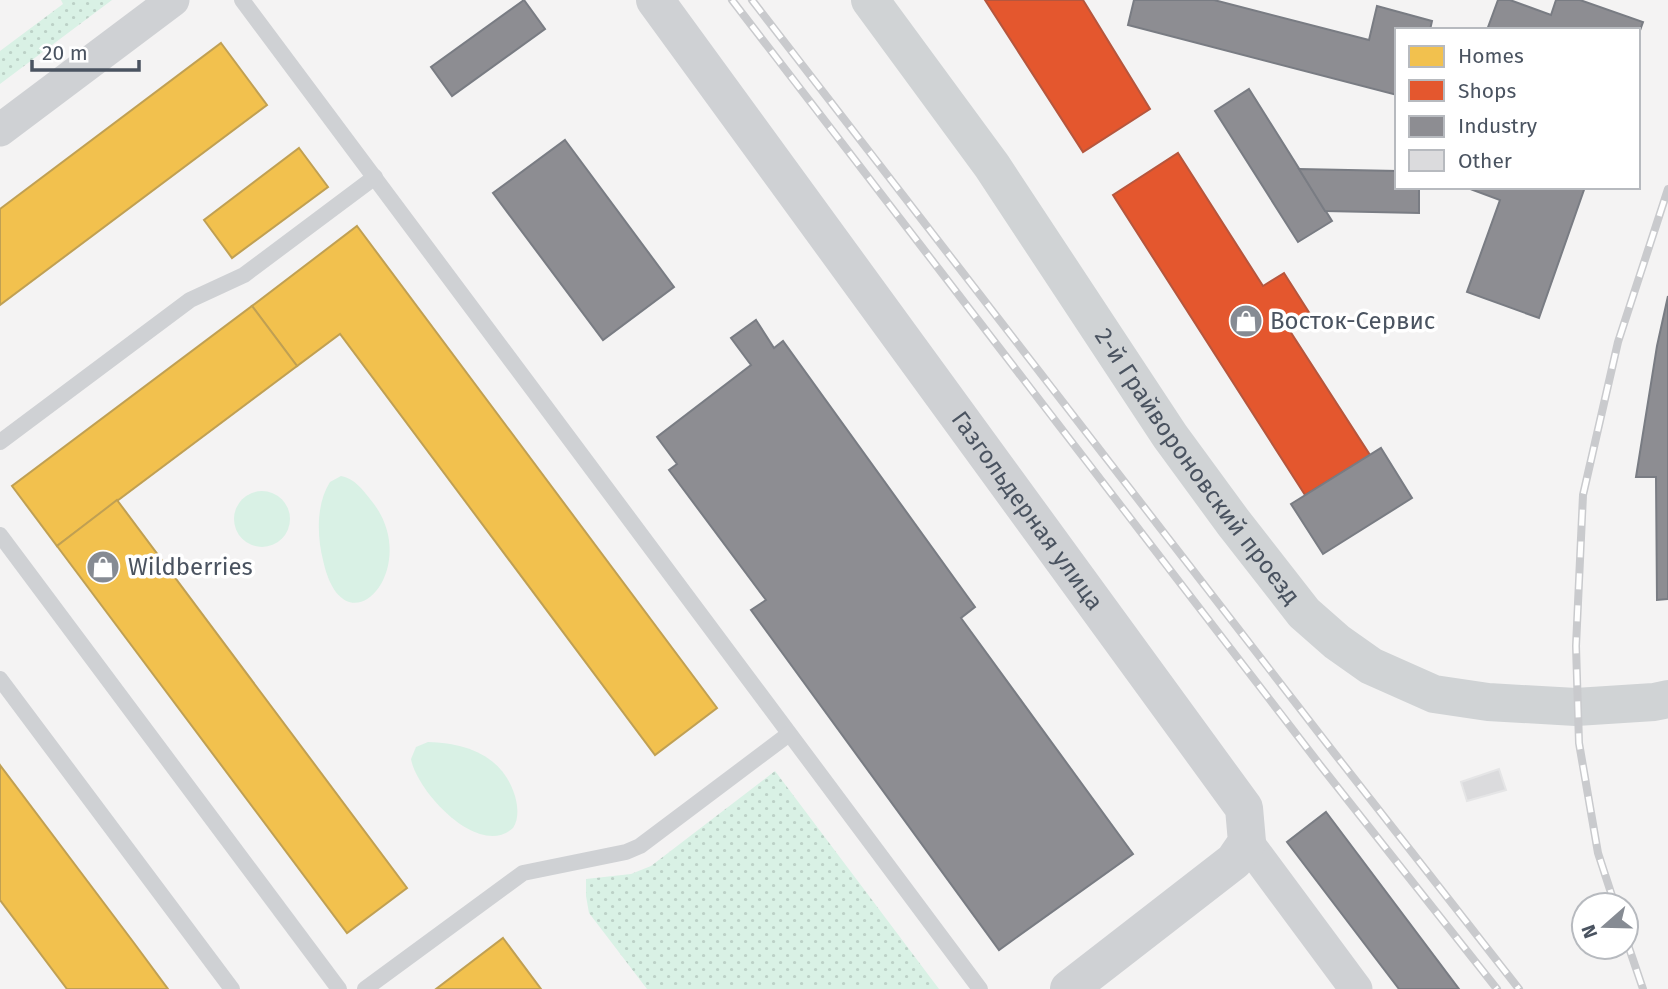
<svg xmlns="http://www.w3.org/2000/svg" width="1668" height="989" viewBox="0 0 1668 989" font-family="'Fira Sans',sans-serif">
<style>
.grass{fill:url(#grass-dots)}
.park{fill:#d9f1e5}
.homes{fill:#f2c14e;stroke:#c0a053;stroke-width:2}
.shops{fill:#e4572e;stroke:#b6563d;stroke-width:2}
.industry{fill:#8d8d92;stroke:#797c83;stroke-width:2}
.building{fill:#dbdbdd;stroke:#e5e5e6;stroke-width:2}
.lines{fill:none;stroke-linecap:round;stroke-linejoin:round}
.service{stroke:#cfd1d4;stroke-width:16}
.minor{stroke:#cfd1d4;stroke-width:33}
.tertiary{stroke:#cfd1d4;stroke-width:38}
.secondary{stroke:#d0d3d5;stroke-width:38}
.rail-casing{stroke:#c9cacd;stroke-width:8}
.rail{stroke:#fff;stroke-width:5;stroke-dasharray:16;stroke-linecap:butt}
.labels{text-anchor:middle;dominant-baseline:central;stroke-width:7;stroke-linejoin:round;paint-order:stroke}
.poi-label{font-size:24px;fill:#4a5360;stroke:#fff;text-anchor:start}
.street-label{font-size:24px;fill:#4a5360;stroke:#fff}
</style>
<defs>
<pattern id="grass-dots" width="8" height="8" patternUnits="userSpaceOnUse" patternTransform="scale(1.75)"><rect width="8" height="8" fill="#d9f1e5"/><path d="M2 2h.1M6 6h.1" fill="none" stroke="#bcd1c7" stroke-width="1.8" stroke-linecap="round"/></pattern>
</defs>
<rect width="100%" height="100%" fill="#f4f3f3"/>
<g class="grass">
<polygon points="61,0 112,0 0,84 0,51 63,4"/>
<polygon points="775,771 939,989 647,989 589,913 586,896 586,879 631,874 651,866"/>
</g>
<g class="park">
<path d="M341,476C354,478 363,490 370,499C427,566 344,658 323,560C317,536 316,504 330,482Z"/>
<circle cx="262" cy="519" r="28"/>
<path d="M428,742C467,743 503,756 515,796C518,807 519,819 513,828C479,859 417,792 411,759L416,747Z"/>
</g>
<g class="homes">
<polygon points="221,43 267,105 0,305 0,209"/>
<polygon points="299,148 328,187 232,258 204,220"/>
<polygon points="357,226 717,708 655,755 340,334 297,366 252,306"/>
<polygon points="252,306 297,366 57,546 12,486"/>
<polygon points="117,500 407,888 347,933 57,546"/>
<polygon points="0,765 134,943 168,989 67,989 0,900"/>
<polygon points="503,938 541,989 436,989"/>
</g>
<g class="shops">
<polygon points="985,0 1083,0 1150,109 1083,152"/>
<polygon points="1178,153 1263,286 1284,273 1310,314 1288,328 1370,455 1305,495 1113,195"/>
</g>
<g class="industry">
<polygon points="524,0 545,29 452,96 431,67"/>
<polygon points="1134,0 1214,0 1369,40 1377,6 1432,21 1430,30 1397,30 1397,95 1128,25"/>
<polygon points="1498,0 1510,0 1551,15 1556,0 1580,0 1643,22 1638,36 1638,30 1487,30"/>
<polygon points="1249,89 1332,221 1298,242 1215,111"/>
<polygon points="565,140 674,287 603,340 493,193"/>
<polygon points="1299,169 1397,171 1397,187 1419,187 1419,213 1325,211"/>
<polygon points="1585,187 1539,318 1467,292 1500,200 1465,187"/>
<polygon points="1668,296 1668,599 1657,600 1656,477 1636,477 1657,346"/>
<polygon points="756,320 774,348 783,341 975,607 961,618 1133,854 999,950 751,610 766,600 669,470 677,464 657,437 751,365 731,338"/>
<polygon points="1381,448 1412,498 1323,554 1291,504"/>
<polygon points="1326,812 1459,989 1399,989 1287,842"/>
</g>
<polygon class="building" points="1499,769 1506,790 1467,801 1461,782"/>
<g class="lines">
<g class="service">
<polyline points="242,0 980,989"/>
<polyline points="0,442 190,300 244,275 375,177"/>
<polyline points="0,535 339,989"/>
<polyline points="0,679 232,989"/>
<polyline points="365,989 523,873 626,852 640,846 789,734"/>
</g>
<g class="minor">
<polyline points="0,130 173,0"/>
<polyline points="1247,842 1356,989"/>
</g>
<path class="tertiary" id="s1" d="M655,0L1244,808L1247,842L1234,861L1069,989"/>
<path class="secondary" id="s2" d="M870,0L992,166L1170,436L1233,522L1304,613L1337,642L1371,666L1434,694L1488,702L1576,707L1654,702L1668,699"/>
<defs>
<g id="rail">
<polyline points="732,0 1320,765 1497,989"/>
<polyline points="752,0 1335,754 1519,989"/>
<polyline points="1615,905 1598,853 1579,743 1576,646 1583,495 1618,342 1668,189"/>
<polyline points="1626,939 1643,989"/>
</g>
</defs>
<use href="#rail" class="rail-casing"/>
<use href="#rail" class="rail"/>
</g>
<defs>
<symbol id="shop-disc" viewBox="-11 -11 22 22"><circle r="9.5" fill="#868b93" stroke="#fff"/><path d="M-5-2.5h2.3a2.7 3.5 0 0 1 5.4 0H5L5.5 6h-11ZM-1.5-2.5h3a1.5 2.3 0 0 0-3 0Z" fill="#fff"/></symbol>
</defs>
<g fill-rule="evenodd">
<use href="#shop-disc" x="1227" y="302" width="38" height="38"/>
<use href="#shop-disc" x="84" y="548" width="38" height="38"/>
</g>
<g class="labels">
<g class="poi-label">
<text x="1270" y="321">Восток-Сервис</text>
<text x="128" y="567">Wildberries</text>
</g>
<g class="street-label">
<text stroke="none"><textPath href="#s2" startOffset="570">2-й Грайвороновский проезд</textPath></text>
<text stroke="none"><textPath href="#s1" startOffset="632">Газгольдерная улица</textPath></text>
</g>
</g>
<rect x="1395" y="28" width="245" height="161" fill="#ffffff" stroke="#b7babf" stroke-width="2"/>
<rect x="1409" y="46" width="35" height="21" fill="#f2c14e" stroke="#b7babf" stroke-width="2"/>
<text x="1458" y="63" font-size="21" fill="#4a5360">Homes</text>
<rect x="1409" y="80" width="35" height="21" fill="#e4572e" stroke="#b7babf" stroke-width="2"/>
<text x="1458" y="98" font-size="21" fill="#4a5360">Shops</text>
<rect x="1409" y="116" width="35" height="21" fill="#8d8d92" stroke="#b7babf" stroke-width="2"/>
<text x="1458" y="133" font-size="21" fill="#4a5360">Industry</text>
<rect x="1409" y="150" width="35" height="21" fill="#dbdbdd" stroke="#b7babf" stroke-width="2"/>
<text x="1458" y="168" font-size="21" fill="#4a5360">Other</text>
<g transform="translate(1605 926) rotate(250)"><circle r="33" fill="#ffffff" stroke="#b7babf" stroke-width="2"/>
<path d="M0-5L12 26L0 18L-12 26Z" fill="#868b93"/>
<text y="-10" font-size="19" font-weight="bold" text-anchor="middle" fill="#4a5360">N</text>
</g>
<path d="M32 60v10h107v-10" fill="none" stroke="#4a5360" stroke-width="3.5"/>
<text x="42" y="60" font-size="21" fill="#4a5360" stroke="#ffffff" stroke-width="5" paint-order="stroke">20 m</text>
</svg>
